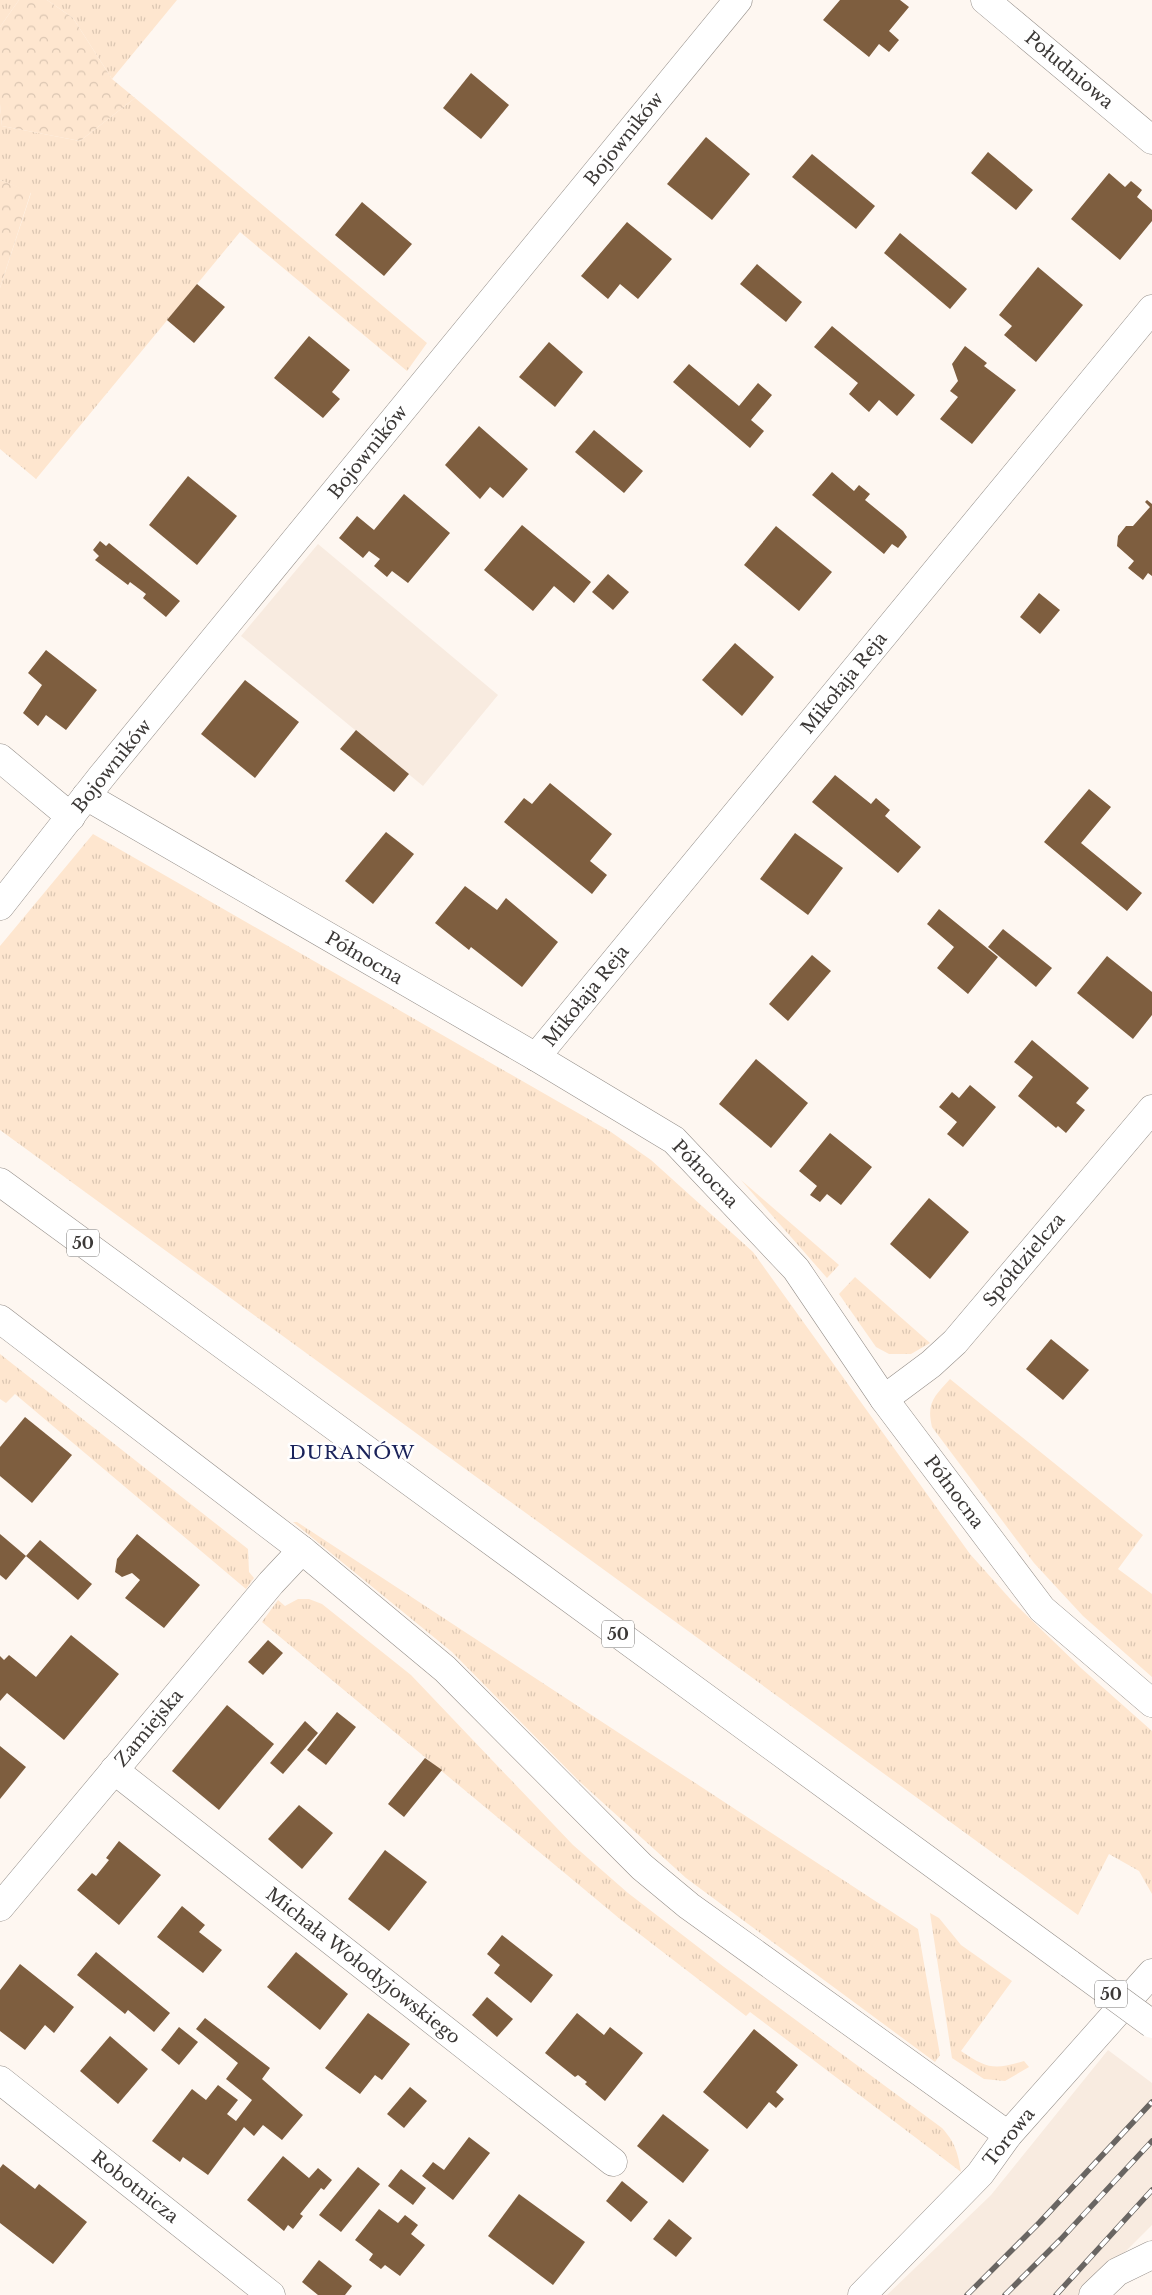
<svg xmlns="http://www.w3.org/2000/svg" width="1152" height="2295" viewBox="0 0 1152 2295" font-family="'Libre Baskerville',serif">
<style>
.built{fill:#f8ebe0}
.grass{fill:url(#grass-tufts)}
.forest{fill:url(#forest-crowns)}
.building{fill:#7e5e3f}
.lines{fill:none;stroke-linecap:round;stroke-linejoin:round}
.street-casing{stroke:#958f8a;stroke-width:29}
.primary-casing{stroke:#958f8a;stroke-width:29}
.street{stroke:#fff;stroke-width:28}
.primary{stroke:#fff;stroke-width:28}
.rail-casing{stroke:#696562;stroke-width:5.5}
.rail{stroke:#fff;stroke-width:4;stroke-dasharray:11;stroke-linecap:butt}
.primary-bridge-casing{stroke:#958f8a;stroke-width:29;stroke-linecap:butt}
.primary-bridge{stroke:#fff;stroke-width:28}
.labels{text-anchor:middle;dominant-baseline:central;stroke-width:5;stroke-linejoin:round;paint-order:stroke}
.shield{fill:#fff;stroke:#767472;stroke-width:1}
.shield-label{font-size:16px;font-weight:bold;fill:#3b3836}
.street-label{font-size:18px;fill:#3b3836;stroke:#fff}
.neighbourhood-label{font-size:19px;letter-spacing:1px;fill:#1a225a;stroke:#fff}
</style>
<defs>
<pattern id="grass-tufts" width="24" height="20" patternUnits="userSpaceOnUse" patternTransform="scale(1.25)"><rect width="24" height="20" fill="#fee6cf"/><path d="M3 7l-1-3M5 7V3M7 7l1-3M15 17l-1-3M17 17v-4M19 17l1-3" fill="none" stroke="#dbc6b2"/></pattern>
<pattern id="forest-crowns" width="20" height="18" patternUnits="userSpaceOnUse" patternTransform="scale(1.25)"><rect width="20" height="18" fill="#fee6cf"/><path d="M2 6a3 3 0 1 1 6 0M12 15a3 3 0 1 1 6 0" fill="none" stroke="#dbc6b2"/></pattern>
</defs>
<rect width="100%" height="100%" fill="#fef7f1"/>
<g class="built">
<polygon points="318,544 498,695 423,786 241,636"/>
<polygon points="1108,2050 1152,2083 1152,2225 1082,2295 887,2295 991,2195"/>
</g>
<g class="grass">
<polygon points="0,0 19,0 0,27"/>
<polygon points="47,0 177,0 112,79 73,18"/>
<polygon points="135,98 427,343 407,371 240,232 36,479 0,449 0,288 31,193 0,180 0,104 2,126 80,141"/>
<polygon points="93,834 611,1132 651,1160 753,1252 970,1554 1012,1601 1081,1668 1152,1731 1152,1894 1139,1871 1109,1854 1078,1915 0,1130 0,946"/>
<polygon points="741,1180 839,1265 827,1278"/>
<polygon points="855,1277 930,1343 911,1354 889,1354 876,1347 839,1294"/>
<polygon points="0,1354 248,1549 249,1572 254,1578 246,1589 15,1394 6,1403 0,1399"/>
<path d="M950,1379L1143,1535L1118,1569L1152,1594V1677L1083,1616L1034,1563L932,1427C926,1402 935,1396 950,1379Z"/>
<polygon points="293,1522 297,1522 918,1929 940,2055 935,2062 686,1878 580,1782 452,1652"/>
<path d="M298,1599H309L322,1604L411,1675L573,1845L628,1893L724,1967L942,2128C955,2142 958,2153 961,2172L750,2012L746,2016L620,1919L262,1622L278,1600L285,1606Z"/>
<path d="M930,1913L939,1918L961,1945L1012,1981L961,2051C987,2069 995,2070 1024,2061L1029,2067L1005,2081L984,2079L952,2058Z"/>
</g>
<g class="forest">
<polygon points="19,0 47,0 73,18 112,79 135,98 80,141 2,126 0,104 0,27"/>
<polygon points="0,180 31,192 0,288"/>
</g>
<g class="building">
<polygon points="840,0 900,0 909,7 889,31 899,40 889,52 879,44 869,57 823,20"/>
<polygon points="471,73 509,105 481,139 443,108"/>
<polygon points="706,137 750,174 712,220 667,184"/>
<polygon points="988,152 1033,190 1016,210 971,173"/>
<polygon points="812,154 875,206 856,229 792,177"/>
<polygon points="1109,173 1125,187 1131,181 1142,190 1137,197 1152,210 1152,221 1120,260 1071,219"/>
<polygon points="362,202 412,244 384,276 335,235"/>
<polygon points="627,222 672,259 638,299 620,284 608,299 581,276"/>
<polygon points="900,233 967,289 950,309 884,253"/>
<polygon points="757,264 802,302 786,322 740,284"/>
<polygon points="1038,267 1083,305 1036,362 1004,335 1012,326 999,315"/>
<polygon points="197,284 225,307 194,343 167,320"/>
<polygon points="832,326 915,395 897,416 879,400 869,412 849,394 858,383 814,347"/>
<polygon points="309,336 350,370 332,392 340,399 323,418 274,378"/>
<polygon points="549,342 583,372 555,407 519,377"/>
<polygon points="965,346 987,363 984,366 1016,390 972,444 940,419 958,397 950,391 958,381 952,364"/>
<polygon points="689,364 739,406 758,383 772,395 751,420 764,431 750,448 673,382"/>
<polygon points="479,426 528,469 503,498 490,487 480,499 445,465"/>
<polygon points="594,430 643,471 624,493 575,452"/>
<polygon points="832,472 854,491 859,485 870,494 865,500 903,531 907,537 898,548 892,544 884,554 812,495"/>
<polygon points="188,476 237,516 197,565 149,525"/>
<polygon points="404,494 450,533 408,583 392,571 387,577 374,566 380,559 369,551 363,558 339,538 357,516 374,530"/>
<polygon points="1147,500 1152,504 1152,576 1148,573 1143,580 1128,568 1134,561 1117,546 1118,536 1126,526 1133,526 1150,507 1145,502"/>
<polygon points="522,525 591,582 574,603 554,586 533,611 484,570"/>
<polygon points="776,526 832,572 799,611 744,565"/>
<polygon points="100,541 106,546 109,543 180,601 166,617 143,598 146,594 130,582 128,585 95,560 99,556 93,550"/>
<polygon points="608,574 629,592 613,610 592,592"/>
<polygon points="1039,593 1060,610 1040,634 1020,617"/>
<polygon points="735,643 774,677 742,716 702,680"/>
<polygon points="46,650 97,690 66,730 46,715 38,726 23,713 42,685 28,673"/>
<polygon points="245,680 299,722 255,778 201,734"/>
<polygon points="356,730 409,774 394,792 340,749"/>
<polygon points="835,775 871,804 876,798 890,810 885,816 921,847 898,873 812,802"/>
<polygon points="550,783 612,834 590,861 607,875 592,894 504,822 524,798 532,804"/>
<polygon points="1089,789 1111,807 1081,843 1142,893 1127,911 1044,842"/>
<polygon points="386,832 414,854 373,904 345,881"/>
<polygon points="795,833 843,868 808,915 760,879"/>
<polygon points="465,886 497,910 506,898 558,942 522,987 471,947 469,950 435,923"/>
<polygon points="939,909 998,957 968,994 937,968 954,947 927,924"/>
<polygon points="1003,929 1052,968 1036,987 988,947"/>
<polygon points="812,955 831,971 788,1021 769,1004"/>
<polygon points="1107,956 1152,992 1152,1015 1133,1039 1077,993"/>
<polygon points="1032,1040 1089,1088 1076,1103 1085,1110 1066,1133 1058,1126 1056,1128 1018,1096 1033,1077 1014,1062"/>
<polygon points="756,1059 808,1103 771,1148 719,1104"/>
<polygon points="970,1085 996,1107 963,1147 947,1134 957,1122 939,1107 952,1092 959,1098"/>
<polygon points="830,1133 872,1167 841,1205 827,1194 820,1202 810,1195 817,1186 799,1171"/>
<polygon points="929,1198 969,1232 930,1279 890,1244"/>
<polygon points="1051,1339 1089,1370 1063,1400 1026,1369"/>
<polygon points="25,1417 72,1455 32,1503 0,1476 0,1447"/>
<polygon points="0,1534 26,1556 6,1580 0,1575"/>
<polygon points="137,1534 200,1585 164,1628 125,1598 140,1580 132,1573 122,1577 115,1572 117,1559"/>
<polygon points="40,1540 92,1584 78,1600 26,1556"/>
<polygon points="71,1635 119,1674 64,1740 7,1693 0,1701 0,1656 4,1660 9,1655 36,1677"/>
<polygon points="268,1640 283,1653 263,1675 248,1662"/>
<polygon points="227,1705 274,1744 219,1810 172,1771"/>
<polygon points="337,1712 356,1727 326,1765 307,1750"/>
<polygon points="305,1721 318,1733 283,1774 270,1763"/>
<polygon points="0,1746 26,1767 0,1799"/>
<polygon points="425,1758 442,1770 404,1817 388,1804"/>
<polygon points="299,1805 333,1833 302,1869 268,1839"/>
<polygon points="119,1841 161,1875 119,1925 77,1890 92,1873 96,1876 109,1860 106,1858"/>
<polygon points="385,1850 427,1882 389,1931 348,1899"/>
<polygon points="182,1906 205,1925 199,1932 222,1950 203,1973 157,1937"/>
<polygon points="502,1935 553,1975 531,2003 494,1973 500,1965 487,1954"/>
<polygon points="96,1952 170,2013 154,2032 128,2010 125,2014 77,1975"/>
<polygon points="296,1952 348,1994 320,2030 267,1987"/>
<polygon points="20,1964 74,2007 54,2033 45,2025 25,2050 0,2031 0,1990"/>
<polygon points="487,1997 513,2019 497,2037 472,2015"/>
<polygon points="368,2013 410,2044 382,2080 375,2075 360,2094 325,2068"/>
<polygon points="577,2013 604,2035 610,2027 643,2053 605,2101 585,2084 587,2082 578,2075 575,2077 545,2053"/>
<polygon points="205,2018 270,2068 262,2079 303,2115 282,2140 263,2125 254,2136 244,2127 208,2175 183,2157 180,2162 152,2141 192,2089 206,2100 218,2085 238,2100 227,2114 236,2121 252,2100 226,2079 238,2063 196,2029"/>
<polygon points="179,2027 198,2042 179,2065 161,2050"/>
<polygon points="754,2029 798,2065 776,2092 784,2099 776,2108 769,2102 747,2129 703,2092"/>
<polygon points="110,2036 148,2069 118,2104 80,2071"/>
<polygon points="410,2087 427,2101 404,2128 387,2114"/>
<polygon points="663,2114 709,2150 683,2183 637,2146"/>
<polygon points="469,2137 490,2153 453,2200 422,2176 433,2162 444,2170"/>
<polygon points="283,2156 309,2178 318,2168 332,2180 324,2190 321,2188 300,2214 303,2216 293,2229 288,2225 284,2231 247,2200"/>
<polygon points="3,2164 35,2189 39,2184 87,2222 53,2264 0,2223 0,2168"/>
<polygon points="358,2167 380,2184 341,2232 319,2215"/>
<polygon points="401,2169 426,2188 413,2205 388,2186"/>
<polygon points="622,2181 648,2202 631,2222 606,2201"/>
<polygon points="519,2194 585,2242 553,2285 488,2236"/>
<polygon points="379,2209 398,2223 405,2215 418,2225 411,2234 425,2245 400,2276 385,2265 381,2269 369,2260 373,2254 355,2240"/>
<polygon points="669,2219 692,2238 676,2257 653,2239"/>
<polygon points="319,2260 352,2286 345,2295 318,2295 302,2282"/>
</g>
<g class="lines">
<defs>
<g id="street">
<polyline points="985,0 1152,140"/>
<polyline points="0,758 71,817"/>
<polyline points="86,796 536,1057 674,1140 796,1269 884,1399 1042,1609 1152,1703"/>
<polyline points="0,906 102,776 738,0"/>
<polyline points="536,1057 1152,309"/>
<polyline points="0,1319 302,1550 445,1669 642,1867 689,1906 1008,2135"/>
<polyline points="884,1399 931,1364 955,1342 1152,1109"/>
<polyline points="114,1770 613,2162"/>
<polyline points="0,1907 271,1583 302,1550"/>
<polyline points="0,2080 271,2295"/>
<polyline points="862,2295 980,2174 1008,2135 1152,1973"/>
<polyline points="1093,2295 1117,2272 1152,2255"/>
</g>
<polyline id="primary" points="0,1182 1070,1964"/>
</defs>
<use href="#street" class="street-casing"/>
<use href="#primary" class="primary-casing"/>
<use href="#street" class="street"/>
<use href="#primary" class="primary"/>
<defs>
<g id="rail">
<polyline points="967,2295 1040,2222 1152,2102"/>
<polyline points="1005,2295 1061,2239 1152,2141"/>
<polyline points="1056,2295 1152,2190"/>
</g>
</defs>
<use href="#rail" class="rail-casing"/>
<use href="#rail" class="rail"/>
<defs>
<polyline id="primary-bridge" points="1070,1964 1152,2024"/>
</defs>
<use href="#primary-bridge" class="primary-bridge-casing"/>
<use href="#primary-bridge" class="primary-bridge"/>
</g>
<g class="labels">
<g class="shield">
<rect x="67" y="1229.5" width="32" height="27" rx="4"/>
<rect x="602" y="1620.5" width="32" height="27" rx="4"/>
<rect x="1095" y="1980.5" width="32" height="27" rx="4"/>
</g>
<g class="shield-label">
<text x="83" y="1243">50</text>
<text x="618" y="1634">50</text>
<text x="1111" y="1994">50</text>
</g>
<g class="street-label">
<text transform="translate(1069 70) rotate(40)">Południowa</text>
<text transform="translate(624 139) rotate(-51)">Bojowników</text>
<text transform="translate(368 452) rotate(-51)">Bojowników</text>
<text transform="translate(844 683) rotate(-51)">Mikołaja Reja</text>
<text transform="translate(112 766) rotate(-51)">Bojowników</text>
<text transform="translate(364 958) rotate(30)">Północna</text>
<text transform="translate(586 996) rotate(-51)">Mikołaja Reja</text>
<text transform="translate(705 1174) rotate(46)">Północna</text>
<text transform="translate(1024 1260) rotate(-50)">Spółdzielcza</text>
<text transform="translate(954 1492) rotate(53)">Północna</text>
<text transform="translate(149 1728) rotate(-50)">Zamiejska</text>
<text transform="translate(363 1966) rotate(38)">Michała Wołodyjowskiego</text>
<text transform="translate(1009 2137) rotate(-51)">Torowa</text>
<text transform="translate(135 2187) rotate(38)">Robotnicza</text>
</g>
<g class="neighbourhood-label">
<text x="352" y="1452">DURANÓW</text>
</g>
</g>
</svg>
